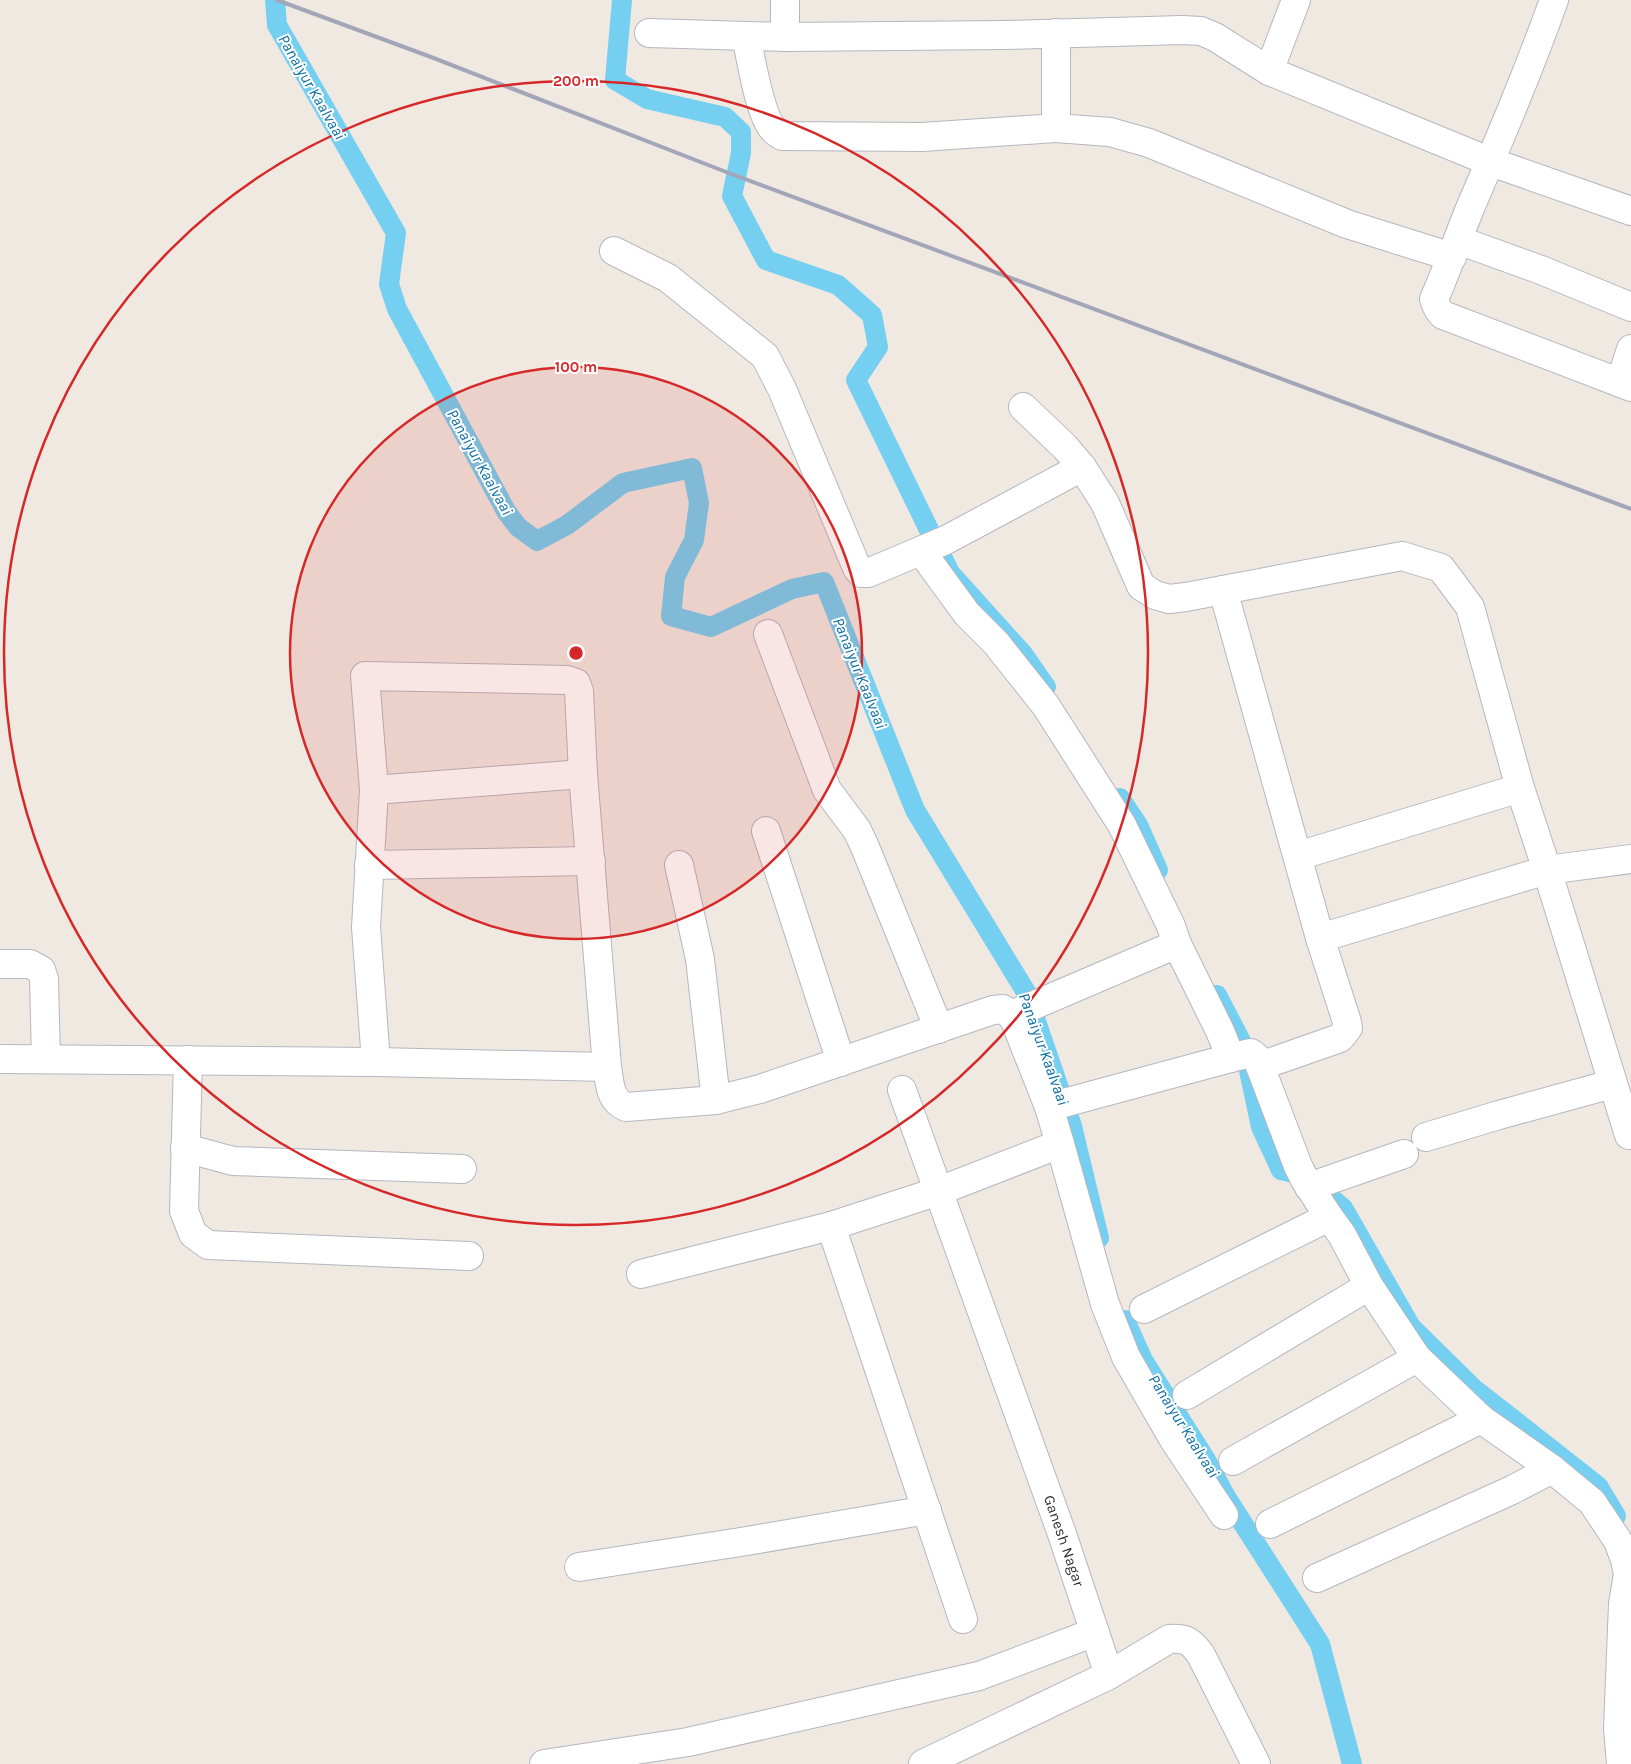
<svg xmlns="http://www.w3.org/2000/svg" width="1631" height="1764" viewBox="0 0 1631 1764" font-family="Karla,sans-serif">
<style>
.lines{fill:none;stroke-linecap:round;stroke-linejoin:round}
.canal{stroke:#75cff0;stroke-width:20}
.minor-casing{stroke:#b4b7c1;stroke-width:30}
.minor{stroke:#fff;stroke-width:28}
.rail{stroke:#a3a6b8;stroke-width:4}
.ring{fill:none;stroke:#d62828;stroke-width:2.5}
.labels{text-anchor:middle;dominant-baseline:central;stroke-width:4;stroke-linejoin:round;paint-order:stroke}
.street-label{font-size:15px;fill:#2e2e2e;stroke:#fff}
.water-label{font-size:16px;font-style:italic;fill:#0d6fa3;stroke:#fff}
.centre{fill:#d62828;stroke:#fff;stroke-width:2.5}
.ring-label{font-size:15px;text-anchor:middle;font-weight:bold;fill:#d62828;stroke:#fff;stroke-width:4;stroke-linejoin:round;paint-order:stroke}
</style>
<rect width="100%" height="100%" fill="#efe9e1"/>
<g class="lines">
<g class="canal">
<polyline points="275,0 277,25 396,233 389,284 397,309 506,511 518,527 537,541 567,525 623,483 692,468 699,503 694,540 675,577 671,616 711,627 792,589 824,582 915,810 1026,992 1072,1126 1099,1238"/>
<polyline points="622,0 615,80 647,99 725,117 741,132 741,153 732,196 766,260 838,285 872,315 878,347 856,380 950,573 1023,654 1046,687"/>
<polyline points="1120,798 1138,825 1158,870"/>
<polyline points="1217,995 1244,1047 1261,1127 1281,1170 1306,1176"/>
<polyline points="1329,1196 1343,1208 1411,1327 1473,1388 1598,1486 1616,1516"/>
<polyline points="1125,1320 1143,1360 1206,1460 1226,1497 1320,1644 1352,1764"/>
</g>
<defs>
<g id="minor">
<polyline points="785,0 785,37"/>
<path d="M1554,0C1529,70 1500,138 1471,206C1458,237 1448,268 1434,299C1436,306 1438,311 1443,315L1631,387"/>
<polyline points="649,33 785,37 1005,35 1182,30 1201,31 1215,37 1269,71 1491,162 1631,211"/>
<polyline points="1056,33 1056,128 1110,132 1149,143 1347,224 1452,257"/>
<path d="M746,36C751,58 759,113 773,129C775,132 779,134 782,136L922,137L1056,128"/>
<polyline points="1269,71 1296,0"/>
<polyline points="1458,240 1541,270 1631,307"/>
<polyline points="614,251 668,278 765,356 782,389 857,568 861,573 868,573 946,540 1082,467"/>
<polyline points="1620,383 1631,349"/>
<polyline points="1023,407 1065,447 1082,467 1105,503 1141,586 1155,595 1169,599 1186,597 1402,556 1441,568 1470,607 1520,788 1547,870 1629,1135"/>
<polyline points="921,551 967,614 996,643 1046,706 1122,825 1171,926 1177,944 1220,1031 1231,1058"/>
<polyline points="1223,590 1320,938"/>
<polyline points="768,634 827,790 857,830 865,847 939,1029"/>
<path d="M374,790L365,676L567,680L576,683L579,691L583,774L607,1067C610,1083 609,1100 626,1107L716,1100L760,1089L993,1010L1003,1009L1011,1015L1015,1021L1049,1107"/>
<polyline points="766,831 841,1062"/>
<polyline points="1298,856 1520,788"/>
<polyline points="369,865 591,861"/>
<polyline points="679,865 700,959 716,1100"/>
<polyline points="0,964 30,964 41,970 44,979 46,1059"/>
<polyline points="1011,1015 1177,944"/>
<polyline points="0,1059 376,1062 607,1067"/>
<polyline points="188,1060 184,1211 193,1234 208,1245 469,1256"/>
<polyline points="376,1062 366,927 374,790 583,774"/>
<path d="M902,1090L1062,1534L1109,1675L1169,1639C1186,1638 1191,1641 1201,1655L1256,1764"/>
<polyline points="1426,1137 1499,1115 1612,1084"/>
<polyline points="1060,1144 1105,1304 1126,1357 1174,1440 1224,1515"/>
<polyline points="185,1148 233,1161 462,1169"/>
<polyline points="1309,1187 1404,1154"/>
<polyline points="831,1226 963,1619"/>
<polyline points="641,1274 831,1226 939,1191 1060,1144 1049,1107 1238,1056 1251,1053 1256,1057 1260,1066 1340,1038 1348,1028 1347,1022 1320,938 1547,870 1631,859"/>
<polyline points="1144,1309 1329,1217 1305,1180 1298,1166 1260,1066"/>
<polyline points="1187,1395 1369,1286"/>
<polyline points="1481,1419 1552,1469 1592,1502 1618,1541 1625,1560 1628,1574 1623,1604 1618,1728 1621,1764"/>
<polyline points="1233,1461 1417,1358 1369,1286 1342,1235 1329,1217"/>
<polyline points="1270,1524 1481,1419 1417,1358"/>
<polyline points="579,1567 747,1541 927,1510"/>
<polyline points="1317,1578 1512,1490 1552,1469"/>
<polyline points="544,1764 688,1742 979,1676 1095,1632"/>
<polyline points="923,1764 1109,1675"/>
</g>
</defs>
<use href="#minor" class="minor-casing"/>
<use href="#minor" class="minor"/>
<polyline class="rail" points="277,0 431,57 721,170 1631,509"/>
</g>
<circle cx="576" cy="653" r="286" fill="#d62828" fill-opacity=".12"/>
<g class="ring">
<circle cx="576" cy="653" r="286"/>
<circle cx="576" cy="653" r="572"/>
</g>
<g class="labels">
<g class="street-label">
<text transform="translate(1064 1541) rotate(71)">Ganesh Nagar</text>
</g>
<g class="water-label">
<text transform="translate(312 87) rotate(60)">Panaiyur Kaalvaai</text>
<text transform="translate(480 462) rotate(61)">Panaiyur Kaalvaai</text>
<text transform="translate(860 673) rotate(68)">Panaiyur Kaalvaai</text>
<text transform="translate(1044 1049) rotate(70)">Panaiyur Kaalvaai</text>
<text transform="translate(1184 1426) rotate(58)">Panaiyur Kaalvaai</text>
</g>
</g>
<circle cx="576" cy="653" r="8" class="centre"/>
<g class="ring-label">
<text x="576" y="86">200 m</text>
<text x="576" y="372">100 m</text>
</g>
</svg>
